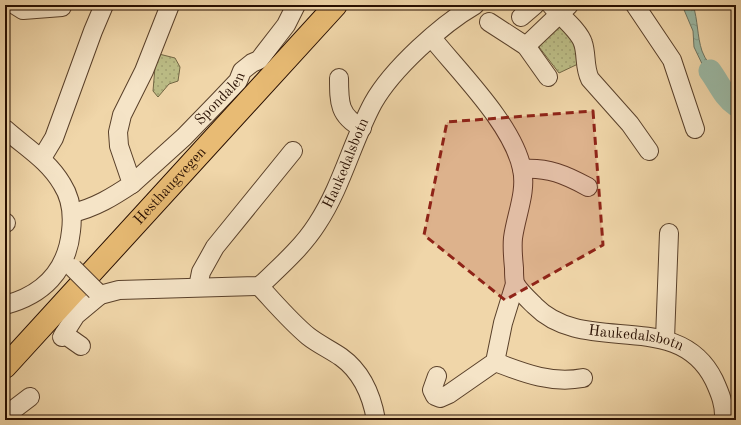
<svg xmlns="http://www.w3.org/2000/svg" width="741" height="425" viewBox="0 0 741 425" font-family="'Old Standard TT',serif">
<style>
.green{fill:url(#green-dots);stroke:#726643}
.water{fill:url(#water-ripples);stroke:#6d7563}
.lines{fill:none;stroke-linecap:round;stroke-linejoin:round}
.river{stroke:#9bb9a5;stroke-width:23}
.minor-casing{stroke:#59402a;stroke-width:20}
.major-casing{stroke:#270e00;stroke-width:24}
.minor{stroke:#f5e4c7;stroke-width:18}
.major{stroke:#e8bb74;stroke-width:22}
.minor-bridge-casing{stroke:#59402a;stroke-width:20;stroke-linecap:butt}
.minor-bridge{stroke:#f5e4c7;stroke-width:18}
.marked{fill:#8f2418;fill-opacity:0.2;stroke:#8f2418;stroke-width:3;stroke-dasharray:8 5;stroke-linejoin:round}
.labels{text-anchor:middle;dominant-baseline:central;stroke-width:4;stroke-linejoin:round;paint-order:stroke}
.street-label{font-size:15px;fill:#270e00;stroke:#f5e4c7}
</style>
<defs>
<pattern id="green-dots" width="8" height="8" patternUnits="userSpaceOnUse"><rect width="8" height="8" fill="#bcbd86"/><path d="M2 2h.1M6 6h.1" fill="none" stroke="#a2a172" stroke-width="1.8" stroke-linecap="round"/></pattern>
<pattern id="water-ripples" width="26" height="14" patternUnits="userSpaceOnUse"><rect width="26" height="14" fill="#9bb9a5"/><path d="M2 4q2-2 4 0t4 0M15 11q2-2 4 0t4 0" fill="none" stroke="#869e8c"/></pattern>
</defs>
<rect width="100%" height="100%" fill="#f0d6a9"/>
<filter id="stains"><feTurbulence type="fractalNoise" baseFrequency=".005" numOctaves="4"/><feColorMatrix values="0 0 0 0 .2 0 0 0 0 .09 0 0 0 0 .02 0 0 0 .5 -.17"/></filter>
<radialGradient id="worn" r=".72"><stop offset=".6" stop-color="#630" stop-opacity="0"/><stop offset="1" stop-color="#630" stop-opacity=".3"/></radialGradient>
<g class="green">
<polygon points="558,23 575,42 578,64 559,73 536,43"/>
<polygon points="159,54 175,58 180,67 178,81 169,84 158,97 153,91 155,67 154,59"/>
</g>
<path class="water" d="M682,5H693C698,20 697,36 702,51C708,68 728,81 729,97L720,95L721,91L705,70L694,47L693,31Z"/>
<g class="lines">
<path class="river" d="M710,71C719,83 724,97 736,105"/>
<defs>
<g id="minor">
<polyline points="15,5 23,10 62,7"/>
<path d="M551,5C560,16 579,30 583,43C587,55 584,67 590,79L630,124L649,151"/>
<polyline points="635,5 672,60 695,129"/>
<polyline points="521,17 535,5"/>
<polyline points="489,22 526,46 548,77"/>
<path id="s1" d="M432,38C461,74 513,125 522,169C527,192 516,215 513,238C512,248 513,258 514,268C514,272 514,279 515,283C518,290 529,300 535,306C585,357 678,307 714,380C720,393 725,405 724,420"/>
<polyline points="526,46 569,5"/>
<path d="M339,78C339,103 339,116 362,128"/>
<path d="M5,129C25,147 48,160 62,184C71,198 73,215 71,231C67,271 43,295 5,305"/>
<polyline points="42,158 54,138 93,31 104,5"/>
<path d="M522,169C548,167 566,175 588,187"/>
<path id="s2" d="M132,184L184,137L218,102L238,81L242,71L252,63L259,60L286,25L296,5"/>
<path d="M72,213C95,208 114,196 132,184L119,146L118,132L122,115L144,71L170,5"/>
<polyline points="5,222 6,223"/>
<path d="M259,286C275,303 290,321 308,336C318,344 331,350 341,357C362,372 372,397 376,420"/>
<polyline points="198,287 201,272 215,247 293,151"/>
<path id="s3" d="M96,291L100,295L119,290L259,286L264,282C283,264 303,246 317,224C342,186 352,142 373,103C392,69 442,24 475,5"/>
<polyline points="64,334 81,346"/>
<polyline points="62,337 76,315 100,295"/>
<polyline points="665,339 669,233"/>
<path d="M495,362C524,373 551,384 583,378"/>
<polyline points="437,376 432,390 435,396 440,398 449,394 495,362 503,323 515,284"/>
<polyline points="5,416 30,397"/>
</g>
<g id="major">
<path id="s4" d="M5,367L336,5"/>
</g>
</defs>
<use href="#minor" class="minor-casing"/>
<use href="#major" class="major-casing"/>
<use href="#minor" class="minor"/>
<use href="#major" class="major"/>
<defs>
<polyline id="minor-bridge" points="73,268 96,291"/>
</defs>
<use href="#minor-bridge" class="minor-bridge-casing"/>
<use href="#minor-bridge" class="minor-bridge"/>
</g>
<path class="marked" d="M593,111L603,245L505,300L424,235L447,122Z"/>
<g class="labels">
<g class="street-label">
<text stroke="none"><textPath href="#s2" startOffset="123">Spondalen</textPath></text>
<text stroke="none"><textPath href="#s3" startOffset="318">Haukedalsbotn</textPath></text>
<text stroke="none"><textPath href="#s4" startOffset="245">Hesthaugvegen</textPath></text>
<text stroke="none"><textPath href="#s1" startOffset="414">Haukedalsbotn</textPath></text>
</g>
</g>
<rect width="741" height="425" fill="none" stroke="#f0d6a9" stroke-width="20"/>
<rect x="6" y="6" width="729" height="413" fill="none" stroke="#270e00" stroke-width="2"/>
<rect x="10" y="10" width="721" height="405" fill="none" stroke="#270e00"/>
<rect width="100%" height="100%" filter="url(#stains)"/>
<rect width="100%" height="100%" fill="url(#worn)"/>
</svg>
